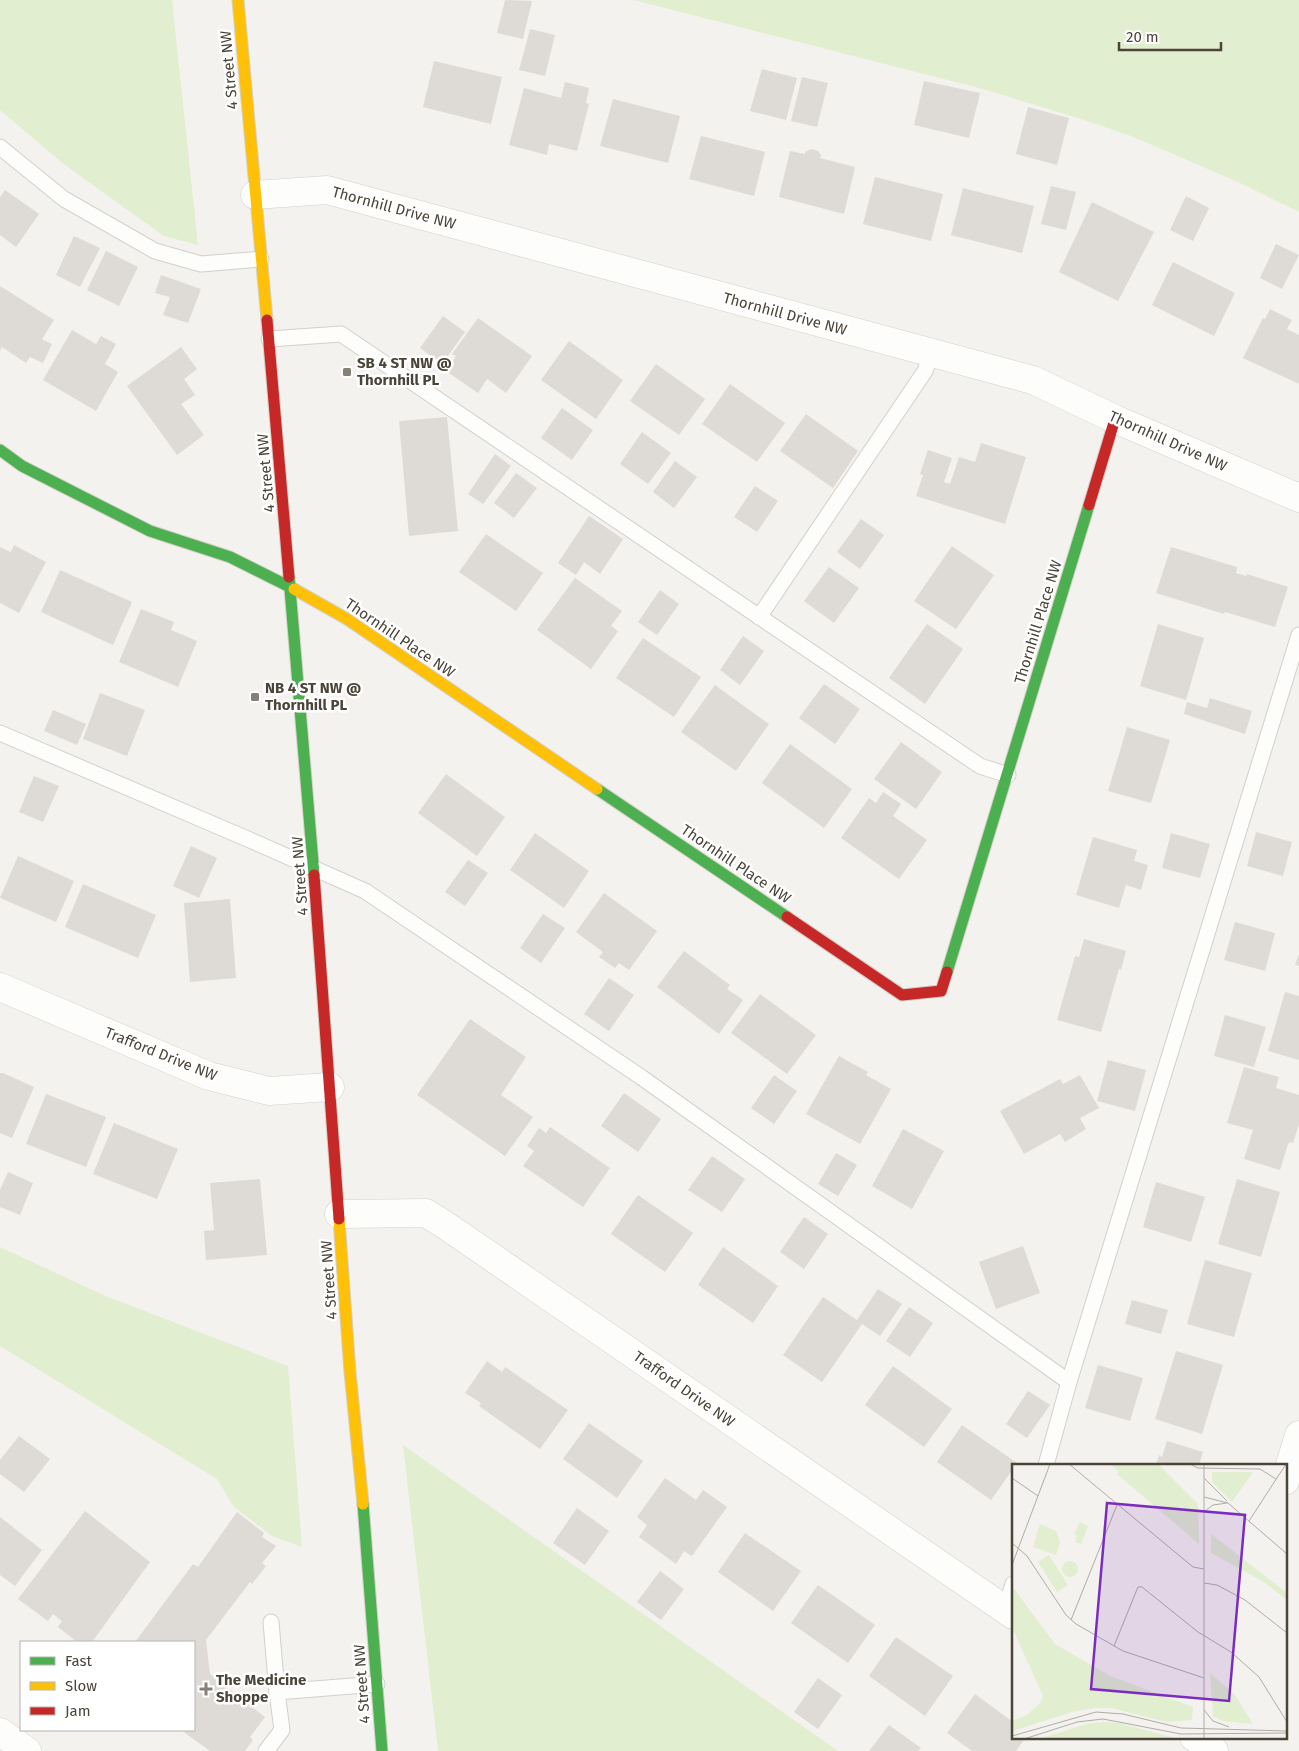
<svg xmlns="http://www.w3.org/2000/svg" width="1299" height="1751" viewBox="0 0 1299 1751" font-family="'Fira Sans',sans-serif">
<style>
.green{fill:#e1eecf}
.building{fill:#dedbd6}
.lines{fill:none;stroke-linecap:round;stroke-linejoin:round}
.lane-casing{stroke:#d2d0cb;stroke-width:17}
.street-casing{stroke:#d2d0cb;stroke-width:29}
.fast-casing{stroke:#d3cfc5;stroke-width:13}
.slow-casing{stroke:#d3cfc5;stroke-width:13}
.jam-casing{stroke:#d3cfc5;stroke-width:13}
.lane{stroke:#fdfdfc;stroke-width:15}
.street{stroke:#fdfdfc;stroke-width:28}
.fast{stroke:#4caf50;stroke-width:11}
.slow{stroke:#ffc107;stroke-width:11}
.jam{stroke:#c62828;stroke-width:11}
.poi-dot{fill:#868178;stroke:#fff;stroke-width:2}
.labels{text-anchor:middle;dominant-baseline:central;stroke-width:5;stroke-linejoin:round;paint-order:stroke}
.street-label{font-size:15px;fill:#4b4439;stroke:#fff}
.poi-label{font-size:15px;font-weight:bold;fill:#4b4439;stroke:#fff;text-anchor:start}
.inset-road{fill:none;stroke:#b0aca6;stroke-width:1}
.view{fill:#7b2cbf;fill-opacity:0.15;stroke:#7b2cbf;stroke-width:2.5}
.inset-edge{fill:none;stroke:#4b4439;stroke-width:2.5}
</style>
<rect width="100%" height="100%" fill="#f4f2ee"/>
<g class="green">
<polygon points="0,0 172,0 198,245 164,236 65,165 0,110"/>
<polygon points="634,0 1299,0 1299,212 1238,182 1131,136 1084,120 983,89"/>
<polygon points="0,1247 103,1295 288,1366 302,1547 272,1536 234,1507 217,1479 0,1346"/>
<polygon points="403,1445 838,1751 438,1751"/>
</g>
<g class="building">
<polygon points="505,0 532,1 523,39 497,33"/>
<polygon points="530,29 555,35 545,76 519,70"/>
<polygon points="434,61 502,77 491,124 423,107"/>
<polygon points="762,69 797,78 786,120 750,111"/>
<polygon points="802,77 828,83 817,127 791,121"/>
<polygon points="924,81 980,93 969,138 914,125"/>
<polygon points="565,82 589,88 586,103 589,104 577,151 549,144 547,155 509,145 524,88 561,98"/>
<polygon points="613,99 680,116 668,163 600,146"/>
<polygon points="1028,107 1069,118 1057,165 1016,154"/>
<polygon points="701,136 765,152 754,196 689,179"/>
<polygon points="811,149 818,151 821,155 820,158 855,167 844,214 779,197 790,151 805,154 805,152"/>
<polygon points="875,177 943,194 931,241 863,224"/>
<polygon points="1051,186 1076,192 1066,230 1041,224"/>
<polygon points="963,188 1034,206 1022,253 951,235"/>
<polygon points="5,190 39,214 16,247 0,235 0,197"/>
<polygon points="1186,196 1209,208 1193,241 1170,230"/>
<polygon points="1092,202 1154,232 1118,301 1059,272"/>
<polygon points="74,236 100,248 80,287 56,275"/>
<polygon points="1276,244 1299,255 1282,289 1260,278"/>
<polygon points="106,251 138,267 119,306 87,290"/>
<polygon points="1173,262 1235,293 1214,336 1152,305"/>
<polygon points="161,275 201,289 188,323 163,315 170,297 155,293"/>
<polygon points="0,286 54,320 42,339 52,344 43,363 30,357 26,363 2,347 0,351"/>
<polygon points="1270,309 1292,320 1287,329 1299,335 1299,384 1243,358 1263,318 1265,319"/>
<polygon points="443,316 465,332 442,364 420,348"/>
<polygon points="478,318 532,356 506,393 487,379 478,393 446,371 456,356 452,354"/>
<polygon points="72,330 96,344 101,336 116,344 105,364 118,372 96,411 43,380"/>
<polygon points="569,341 623,380 596,419 541,380"/>
<polygon points="181,347 197,369 184,379 195,395 181,404 204,435 177,455 127,386"/>
<polygon points="656,364 705,399 679,435 630,401"/>
<polygon points="730,384 785,423 757,462 702,424"/>
<polygon points="562,408 593,430 572,460 541,438"/>
<polygon points="806,414 858,451 833,488 780,451"/>
<polygon points="447,417 458,531 409,536 399,421"/>
<polygon points="642,432 671,453 648,484 620,464"/>
<polygon points="981,443 1026,457 1005,524 916,496 923,475 920,474 928,450 952,458 944,482 950,484 959,457 975,462"/>
<polygon points="495,454 511,466 483,504 468,494"/>
<polygon points="675,461 697,477 674,508 653,492"/>
<polygon points="516,473 537,488 514,518 494,503"/>
<polygon points="755,486 778,501 757,532 734,517"/>
<polygon points="589,516 623,539 600,574 584,562 576,575 558,563"/>
<polygon points="861,519 884,535 860,569 837,552"/>
<polygon points="486,534 543,573 516,611 459,572"/>
<polygon points="14,545 46,562 19,613 0,603 0,547 11,552"/>
<polygon points="952,546 994,575 956,629 914,601"/>
<polygon points="1171,547 1237,567 1236,573 1246,576 1247,574 1288,587 1275,627 1225,612 1224,614 1156,593"/>
<polygon points="829,567 859,588 834,623 804,601"/>
<polygon points="60,570 132,602 113,645 41,612"/>
<polygon points="575,578 622,611 611,626 618,631 591,669 537,630"/>
<polygon points="660,590 679,604 657,635 638,622"/>
<polygon points="141,609 174,622 171,630 197,641 178,687 119,662"/>
<polygon points="927,624 963,649 925,704 889,678"/>
<polygon points="1158,624 1204,638 1186,700 1140,686"/>
<polygon points="743,636 764,651 740,685 720,670"/>
<polygon points="643,638 701,677 674,717 616,678"/>
<polygon points="824,684 860,709 835,744 799,718"/>
<polygon points="715,685 769,724 736,771 681,732"/>
<polygon points="100,693 145,710 127,756 83,739"/>
<polygon points="1210,698 1252,711 1245,734 1184,714 1187,702 1207,708"/>
<polygon points="53,710 86,724 77,745 44,731"/>
<polygon points="1127,727 1170,740 1151,803 1108,791"/>
<polygon points="901,742 942,772 916,809 874,779"/>
<polygon points="790,744 852,789 824,828 762,783"/>
<polygon points="446,774 505,817 477,856 418,813"/>
<polygon points="34,776 59,786 43,822 19,812"/>
<polygon points="883,792 901,804 893,816 927,840 899,879 841,838 869,798 876,803"/>
<polygon points="1256,832 1292,842 1283,876 1247,866"/>
<polygon points="535,833 589,871 564,908 510,870"/>
<polygon points="1171,833 1210,844 1200,878 1162,868"/>
<polygon points="1093,837 1137,850 1134,861 1148,865 1141,890 1126,885 1119,908 1076,895"/>
<polygon points="191,846 217,858 199,898 173,886"/>
<polygon points="18,856 74,881 56,922 0,898"/>
<polygon points="468,860 488,873 465,906 445,892"/>
<polygon points="83,884 156,915 138,958 65,927"/>
<polygon points="604,893 657,931 629,970 619,963 615,968 599,957 603,952 576,932"/>
<polygon points="230,899 236,978 190,982 184,903"/>
<polygon points="543,914 565,928 541,963 520,948"/>
<polygon points="1235,922 1275,933 1265,971 1224,960"/>
<polygon points="1084,939 1126,951 1121,970 1119,969 1101,1032 1057,1020 1075,956 1079,957"/>
<polygon points="684,951 730,985 727,989 743,1000 719,1034 657,987"/>
<polygon points="1299,954 1299,966 1295,965"/>
<polygon points="609,978 634,995 609,1031 584,1014"/>
<polygon points="1285,992 1299,996 1299,1060 1268,1051"/>
<polygon points="760,994 816,1035 787,1074 731,1033"/>
<polygon points="1225,1015 1266,1027 1254,1067 1214,1056"/>
<polygon points="470,1019 526,1057 501,1095 533,1117 505,1156 417,1095"/>
<polygon points="839,1056 868,1072 866,1075 891,1089 860,1144 806,1114"/>
<polygon points="1108,1060 1146,1070 1135,1111 1097,1101"/>
<polygon points="1244,1067 1279,1077 1276,1088 1299,1095 1299,1124 1293,1143 1290,1142 1288,1144 1280,1170 1244,1159 1253,1130 1227,1123"/>
<polygon points="0,1073 3,1073 34,1087 12,1138 0,1133"/>
<polygon points="774,1075 797,1091 774,1124 751,1108"/>
<polygon points="1080,1075 1099,1108 1080,1118 1086,1129 1065,1142 1060,1134 1024,1154 1000,1111 1060,1079 1063,1084"/>
<polygon points="624,1093 661,1119 638,1152 601,1126"/>
<polygon points="46,1094 106,1117 86,1167 26,1144"/>
<polygon points="114,1123 178,1149 157,1199 93,1174"/>
<polygon points="550,1127 610,1168 583,1207 523,1166 534,1151 527,1146 539,1128 546,1133"/>
<polygon points="903,1129 944,1151 912,1209 872,1186"/>
<polygon points="836,1153 857,1165 838,1196 818,1184"/>
<polygon points="712,1156 745,1179 722,1212 688,1190"/>
<polygon points="8,1172 33,1183 20,1215 0,1207 0,1190"/>
<polygon points="260,1179 267,1255 206,1260 204,1231 214,1230 210,1183"/>
<polygon points="1237,1179 1280,1192 1261,1257 1218,1244"/>
<polygon points="1156,1182 1205,1197 1191,1242 1143,1227"/>
<polygon points="638,1195 693,1233 665,1272 611,1234"/>
<polygon points="804,1217 828,1234 804,1269 780,1252"/>
<polygon points="1023,1246 1040,1293 996,1309 979,1262"/>
<polygon points="723,1247 778,1286 753,1323 698,1285"/>
<polygon points="1205,1260 1252,1273 1234,1337 1187,1324"/>
<polygon points="878,1289 902,1304 880,1336 862,1324 822,1382 783,1355 823,1297 857,1320"/>
<polygon points="1132,1300 1168,1310 1161,1334 1125,1324"/>
<polygon points="909,1307 933,1323 910,1357 886,1341"/>
<polygon points="1176,1351 1223,1365 1202,1434 1155,1419"/>
<polygon points="487,1361 502,1372 505,1367 568,1410 540,1449 479,1406 481,1403 465,1393"/>
<polygon points="1098,1365 1143,1378 1130,1421 1085,1408"/>
<polygon points="893,1366 952,1409 924,1447 865,1405"/>
<polygon points="1028,1391 1050,1405 1027,1438 1006,1424"/>
<polygon points="589,1423 643,1461 617,1498 563,1459"/>
<polygon points="962,1425 1017,1463 1013,1465 1013,1469 991,1500 937,1462"/>
<polygon points="19,1436 50,1459 24,1492 0,1474 0,1460"/>
<polygon points="1167,1441 1203,1452 1199,1465 1156,1465 1159,1455 1162,1457"/>
<polygon points="665,1478 696,1500 703,1490 727,1507 692,1556 684,1551 676,1564 639,1537 647,1525 637,1517"/>
<polygon points="577,1508 609,1531 585,1565 553,1543"/>
<polygon points="85,1511 150,1562 92,1642 77,1642 58,1627 62,1621 53,1614 48,1621 18,1599"/>
<polygon points="237,1512 264,1533 262,1537 276,1546 262,1563 266,1566 252,1584 250,1582 206,1640 210,1674 265,1717 250,1737 253,1740 245,1751 210,1751 181,1730 194,1730 194,1642 135,1642 193,1564 198,1567"/>
<polygon points="0,1517 42,1550 15,1586 0,1575"/>
<polygon points="745,1533 801,1571 773,1611 718,1572"/>
<polygon points="660,1571 684,1589 661,1620 637,1602"/>
<polygon points="818,1585 875,1625 848,1663 791,1623"/>
<polygon points="896,1637 953,1676 925,1716 869,1676"/>
<polygon points="818,1678 842,1695 818,1729 794,1712"/>
<polygon points="975,1694 1013,1722 1013,1737 1026,1737 1016,1751 972,1751 947,1733"/>
<polygon points="889,1725 921,1748 918,1751 869,1751"/>
</g>
<g class="lines">
<defs>
<g id="lane">
<polyline points="0,147 64,199 155,251 201,264 261,259"/>
<polyline points="269,339 341,334 980,766 1008,775"/>
<polyline points="759,617 925,371 931,354"/>
<polyline points="0,733 250,840 365,891 641,1077 1069,1382"/>
<polyline points="1046,1465 1069,1382 1299,635"/>
<polyline points="1005,1610 1013,1584"/>
<polyline points="271,1622 277,1692"/>
<polyline points="266,1751 282,1730 277,1692 377,1684"/>
</g>
<g id="street">
<polyline points="255,195 327,190 1033,380 1115,419 1299,498"/>
<polyline points="0,987 209,1076 269,1091 330,1087"/>
<polyline points="339,1214 426,1213 448,1227 1013,1615"/>
<polyline points="1285,1481 1299,1435"/>
<polyline points="0,1732 27,1751"/>
<polyline points="1194,1737 1214,1751"/>
</g>
<g id="fast">
<polyline points="0,450 22,466 150,531 230,557 294,589"/>
<polyline points="289,577 314,875"/>
<polyline points="597,789 787,917"/>
<polyline points="947,972 1089,505"/>
<polyline points="363,1504 382,1751"/>
</g>
<g id="slow">
<polyline points="238,0 267,320"/>
<polyline points="294,589 347,619 597,789"/>
<polyline points="339,1219 350,1372 363,1504"/>
</g>
<g id="jam">
<polyline points="267,320 289,577"/>
<polyline points="1089,505 1115,419"/>
<polyline points="314,875 339,1219"/>
<polyline points="787,917 902,995 941,991 947,972"/>
</g>
</defs>
<use href="#lane" class="lane-casing"/>
<use href="#street" class="street-casing"/>
<use href="#fast" class="fast-casing"/>
<use href="#slow" class="slow-casing"/>
<use href="#jam" class="jam-casing"/>
<use href="#lane" class="lane"/>
<use href="#street" class="street"/>
<use href="#fast" class="fast"/>
<use href="#slow" class="slow"/>
<use href="#jam" class="jam"/>
</g>
<g class="poi-dot">
<rect x="342" y="367" width="10" height="10" rx="2.5"/>
<rect x="250" y="692" width="10" height="10" rx="2.5"/>
<path d="M203.5 1681.5h5v5h5v5h-5v5h-5v-5h-5v-5h5z"/>
</g>
<g class="labels">
<g class="street-label">
<text transform="translate(229 70) rotate(-95)">4 Street NW</text>
<text transform="translate(394 208) rotate(15)">Thornhill Drive NW</text>
<text transform="translate(785 314) rotate(15)">Thornhill Drive NW</text>
<text transform="translate(1168 441) rotate(24)">Thornhill Drive NW</text>
<text transform="translate(266 473) rotate(-95)">4 Street NW</text>
<text transform="translate(1038 622) rotate(-73)">Thornhill Place NW</text>
<text transform="translate(400 638) rotate(34)">Thornhill Place NW</text>
<text transform="translate(736 864) rotate(34)">Thornhill Place NW</text>
<text transform="translate(300 876) rotate(-94)">4 Street NW</text>
<text transform="translate(161 1054) rotate(22)">Trafford Drive NW</text>
<text transform="translate(329 1280) rotate(-94)">4 Street NW</text>
<text transform="translate(684 1389) rotate(35)">Trafford Drive NW</text>
<text transform="translate(362 1684) rotate(-94)">4 Street NW</text>
</g>
<g class="poi-label">
<text x="357" y="363">SB 4 ST NW @<tspan x="357" dy="17">Thornhill PL</tspan></text>
<text x="265" y="688">NB 4 ST NW @<tspan x="265" dy="17">Thornhill PL</tspan></text>
<text x="216" y="1680">The Medicine<tspan x="216" dy="17">Shoppe</tspan></text>
</g>
</g>
<g transform="translate(1012 1464)">
<rect width="275" height="275" fill="#f4f2ee"/>
<path d="M98,0H146L186,40L187,80L105,10L107,8ZM200,8H241L220,38L200,18ZM68,58L76,62L69,80L63,78L65,72L62,70ZM28,60L44,67L48,78L44,91L21,83ZM199,70L275,129V136L252,118L199,89ZM37,91L56,121L45,128L26,98ZM50 105a8 8 0 1 1 16 0a8 8 0 1 1-16 0ZM0,122L43,180L98,212L181,243L180,256L155,258L99,244H82L60,248L0,267V257L15,251L28,239L31,232L0,163ZM198,209L223,231L241,260L210,257L201,252ZM92,258L106,259L167,275H27L74,260Z" fill="#e1eecf"/>
<path class="inset-road" d="M57,0L181,103L192,105M178,0L186,4L248,5L264,15M0,14L26,32M192,14L215,37M192,33L216,39L275,90M193,47L201,41L215,39M237,57L274,0M0,79L15,92L54,151L64,160L111,187L192,214M0,101L38,0M192,119L205,121L233,136L275,169M59,156L105,41M102,182L126,123H130L186,168L219,188L247,213L275,258M192,246L201,257L217,263M0,272L84,248L111,250L169,264L275,267M12,275L65,258L91,255L169,270L275,269M192,275V0"/>
<path class="view" d="M95,39L233,51L217,237L79,225Z"/>
<rect width="275" height="275" class="inset-edge"/>
</g>
<rect x="20" y="1641" width="175" height="90" fill="#ffffff" stroke="#b7b4b0"/>
<rect x="30" y="1657" width="25" height="8" fill="#4caf50" stroke="#b7b4b0"/>
<text x="65" y="1666" font-size="15" fill="#4b4439">Fast</text>
<rect x="30" y="1682" width="25" height="8" fill="#ffc107" stroke="#b7b4b0"/>
<text x="65" y="1691" font-size="15" fill="#4b4439">Slow</text>
<rect x="30" y="1707" width="25" height="8" fill="#c62828" stroke="#b7b4b0"/>
<text x="65" y="1716" font-size="15" fill="#4b4439">Jam</text>
<path d="M1119 42v8h102v-8" fill="none" stroke="#4b4439" stroke-width="2.5"/>
<text x="1126" y="42" font-size="15" fill="#4b4439" stroke="#ffffff" stroke-width="4" paint-order="stroke">20 m</text>
</svg>
